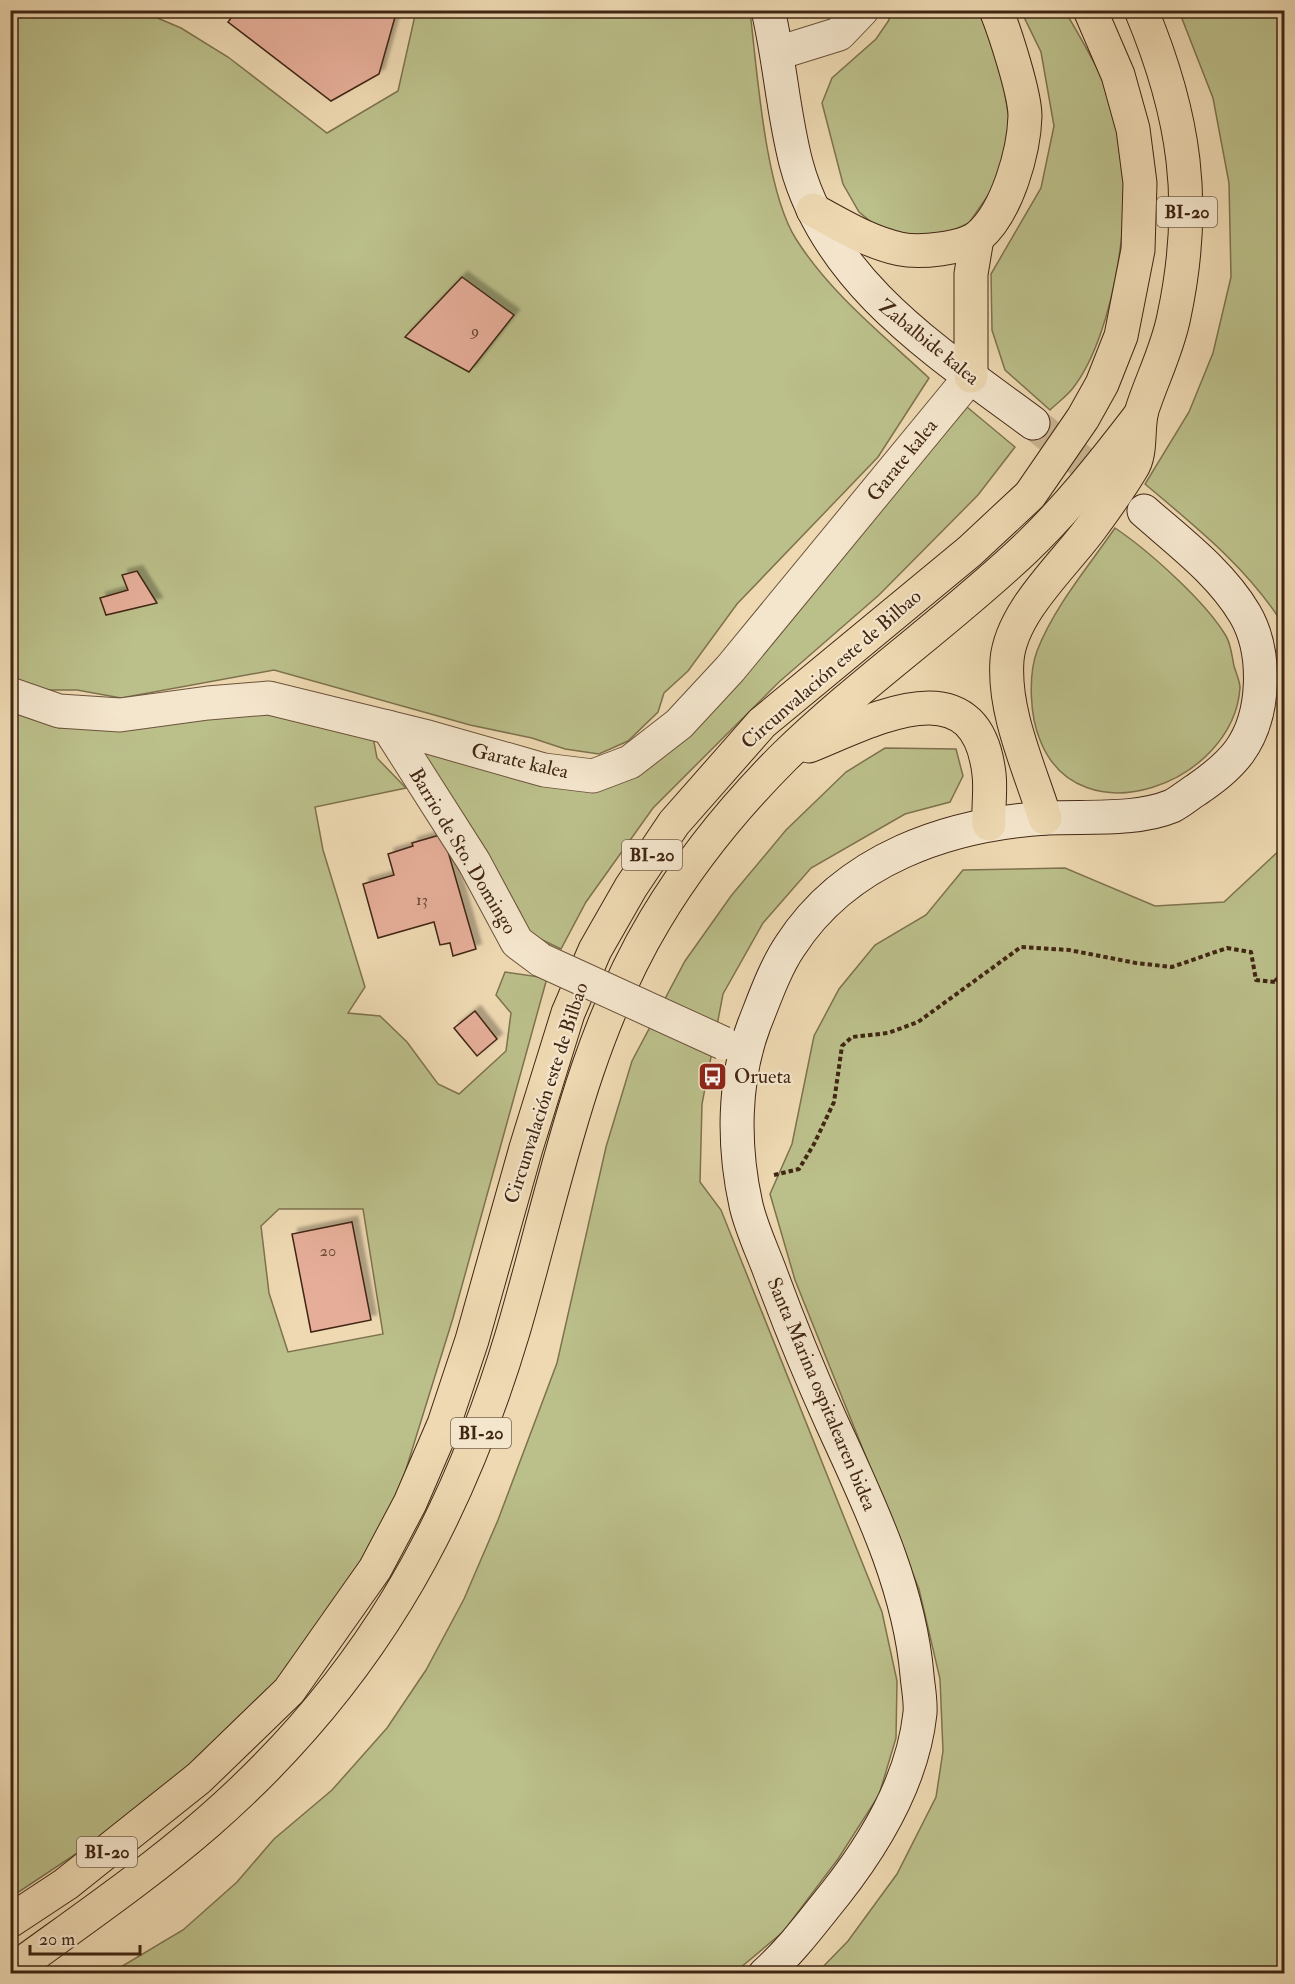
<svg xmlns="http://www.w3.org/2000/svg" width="1295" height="1984" viewBox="0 0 1295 1984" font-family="'IM FELL Double Pica',serif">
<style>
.green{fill:#bbbf8a;stroke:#7e724e;stroke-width:1.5;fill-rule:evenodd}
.building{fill:#e6ae99;stroke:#412613;stroke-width:1.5;filter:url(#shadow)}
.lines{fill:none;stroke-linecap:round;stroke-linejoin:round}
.secondary-tunnel{stroke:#cbb592;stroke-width:33;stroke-dasharray:33 16;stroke-linecap:butt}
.street-casing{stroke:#6c533b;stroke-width:35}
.secondary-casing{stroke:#412613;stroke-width:35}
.primary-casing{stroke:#412613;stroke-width:35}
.path{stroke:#412613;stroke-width:4;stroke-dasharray:4.5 3;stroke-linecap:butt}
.street{stroke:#f4e6cd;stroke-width:33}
.secondary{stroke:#f4e6cd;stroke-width:33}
.primary{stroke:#eed9b2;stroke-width:33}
.street-bridge-casing{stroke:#6c533b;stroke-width:35;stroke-linecap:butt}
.street-bridge{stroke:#f4e6cd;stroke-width:33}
.labels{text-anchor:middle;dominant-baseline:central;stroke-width:4.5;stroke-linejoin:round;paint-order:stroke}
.number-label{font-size:16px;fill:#6a4834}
.shield{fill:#f4e6cd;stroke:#77604b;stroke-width:1.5}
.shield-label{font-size:18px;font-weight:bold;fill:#412613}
.street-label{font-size:20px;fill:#412613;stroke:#f4e6cd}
.poi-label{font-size:20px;fill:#412613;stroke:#f4e6cd;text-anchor:start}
</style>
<defs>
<filter id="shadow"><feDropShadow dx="5.5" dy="-5.5" stdDeviation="1.5" flood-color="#0004"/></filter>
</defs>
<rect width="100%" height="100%" fill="#eed9b2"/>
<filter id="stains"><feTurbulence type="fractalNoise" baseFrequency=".00333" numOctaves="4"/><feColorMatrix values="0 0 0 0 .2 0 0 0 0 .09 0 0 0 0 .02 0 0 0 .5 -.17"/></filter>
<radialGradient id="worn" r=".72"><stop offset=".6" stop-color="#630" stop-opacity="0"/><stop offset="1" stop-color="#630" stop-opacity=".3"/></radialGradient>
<g class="green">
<path d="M10,11H141L181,28L228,57L327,133L398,91L416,11H750C757,70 765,190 796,239C830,293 883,335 929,378L878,457L737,604L688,671L664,693L658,712L628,741L599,754L565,749L532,738L470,725L274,670L121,698L77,690H44L11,680Z"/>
<polygon points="889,11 983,11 998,51 1010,125 1007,157 989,194 969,223 936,238 881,230 859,212 843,184 822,103 832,78 876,39 889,20"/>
<path d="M1021,11H1065C1087,49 1111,88 1120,131C1134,198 1116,333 1073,388C1067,396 1057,403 1050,410L1005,370L992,330L991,274L1041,188L1054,126L1041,52Z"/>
<path d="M1179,11H1284V626C1249,569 1196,527 1145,484L1189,412L1213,353L1231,277L1229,183L1213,98Z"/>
<polygon points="967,407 1015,447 978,495 879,595 779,682 653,808 586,902 561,949 528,933 520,912 499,876 414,744 544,783 717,704"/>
<path d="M1115,528C1148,550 1206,602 1226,636C1231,644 1232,657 1234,666C1236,673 1240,681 1240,688C1233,784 1079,840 1040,740C1030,716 1028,676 1037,651C1054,607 1088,567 1115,528Z"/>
<path d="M254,710L373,737L377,758L406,788L315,807L323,850L365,987L348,1013L380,1016L407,1042L438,1084L459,1094L506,1051L511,1013L496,995L505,972L547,978L453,1318L403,1479L369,1555L274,1688L208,1751L91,1844L11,1897V712L59,728L127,729ZM279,1209H363L383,1334L288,1352L269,1293L261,1226Z"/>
<polygon points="885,748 956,749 963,776 950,802 905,814 811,868 763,923 723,994 702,1104 700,1182 721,1210 882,1612 897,1681 896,1738 879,1795 838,1859 783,1932 734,1973 109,1974 183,1930 237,1882 274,1839 332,1790 387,1728 426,1670 464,1599 498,1520 557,1363 606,1147 632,1061 685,961 731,896 786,830 846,772"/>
<polygon points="1284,846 1284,1973 817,1973 848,1941 897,1874 936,1797 943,1751 940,1679 919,1589 795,1280 770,1194 792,1144 814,1036 839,989 875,945 926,915 963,870 1065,868 1155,906 1224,902"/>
</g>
<g class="building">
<polygon points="237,10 397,10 379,74 331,101 228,22"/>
<polygon points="462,277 514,315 469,372 405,337"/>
<polygon points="137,571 157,603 106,615 100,598 128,590 122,575"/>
<polygon points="443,834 476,949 453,956 450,943 440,945 434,922 378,938 363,884 394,875 388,854 413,846 412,843"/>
<polygon points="475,1011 497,1039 477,1056 454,1028"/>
<polygon points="352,1222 371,1320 311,1332 292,1234"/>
</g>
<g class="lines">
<polyline class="secondary-tunnel" points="1033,423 1116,489"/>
<defs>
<g id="street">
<polyline points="778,53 839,34 862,10"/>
<polyline points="10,694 59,711 120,715 208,703 269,698 428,737 544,770 593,776 630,762 679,724 730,669 971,376"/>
<polyline points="388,727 474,862 517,942 541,960"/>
</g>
<g id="secondary">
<path d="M768,10C780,61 783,113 796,163C828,284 939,353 1033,423"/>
<path d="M765,1974C792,1950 813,1921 835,1894C876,1842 913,1780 920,1713C921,1701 918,1687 917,1675C909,1584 868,1502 831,1421C808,1370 788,1321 769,1269C761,1248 751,1227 746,1205C733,1147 733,1081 754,1025C764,1000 775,968 790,946C846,859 948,824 1047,818C1086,816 1136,821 1172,806C1180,802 1188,795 1196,790C1212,779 1227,768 1239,752C1266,715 1267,652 1245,614C1220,572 1179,542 1144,511"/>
</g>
<g id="primary">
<path d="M813,210C841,225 868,242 900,249C919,253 964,249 979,236C1007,212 1024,152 1025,116C1025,94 1005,32 996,10"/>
<polyline points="971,376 971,274 977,238"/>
<path d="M809,746C870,722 976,661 989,774C991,790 988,808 989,824"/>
<path d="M1045,818C1030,769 1003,713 1007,660C1011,612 1064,565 1091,528C1105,509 1120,488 1132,468C1142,453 1137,428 1142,410C1152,379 1168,348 1174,316C1198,204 1185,115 1141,10"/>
<polyline points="10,1921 66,1884 199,1778 289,1691 375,1569 410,1503 444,1424 472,1340 526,1148 568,1013 595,950 631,887 674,823 762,723 970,551 1030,495 1083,418 1102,384 1121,336 1138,250 1140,183 1133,129 1118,75 1090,10"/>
<path d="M10,1972C77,1923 146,1876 208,1822C365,1685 454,1529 513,1332C554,1193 580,1045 655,920C691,860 735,806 784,757C860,683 948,622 1025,549C1068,508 1105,461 1141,414"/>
</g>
</defs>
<use href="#street" class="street-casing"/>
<use href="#secondary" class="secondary-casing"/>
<use href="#primary" class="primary-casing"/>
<g class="path">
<polyline points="1275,981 1284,972"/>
<polyline points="774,1175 799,1169 814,1144 834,1102 842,1046 852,1037 888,1033 918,1022 1021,947 1069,950 1136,963 1172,967 1227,948 1251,952 1256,980 1284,983"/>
</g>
<use href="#street" class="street"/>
<use href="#secondary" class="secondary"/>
<use href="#primary" class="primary"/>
<defs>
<polyline id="street-bridge" points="541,960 723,1043"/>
</defs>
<use href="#street-bridge" class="street-bridge-casing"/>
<use href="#street-bridge" class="street-bridge"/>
</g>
<defs>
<symbol id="bus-square" viewBox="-11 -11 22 22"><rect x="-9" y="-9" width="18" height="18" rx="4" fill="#8f2418" stroke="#f4e6cd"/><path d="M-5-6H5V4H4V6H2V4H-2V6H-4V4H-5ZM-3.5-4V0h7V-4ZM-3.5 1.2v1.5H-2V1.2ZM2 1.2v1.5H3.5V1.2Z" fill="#fff"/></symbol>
</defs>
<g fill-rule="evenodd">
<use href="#bus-square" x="696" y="1060" width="33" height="33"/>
</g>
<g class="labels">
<g class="number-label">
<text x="475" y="331">9</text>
<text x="422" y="900">13</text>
<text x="328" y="1251">20</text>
</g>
<g class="shield">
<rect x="1157" y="197" width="60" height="30" rx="4.5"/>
<rect x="622" y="840" width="60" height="30" rx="4.5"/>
<rect x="451" y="1418" width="60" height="30" rx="4.5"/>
<rect x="77" y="1837" width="60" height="30" rx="4.5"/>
</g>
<g class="shield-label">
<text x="1187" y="212">BI-20</text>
<text x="652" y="855">BI-20</text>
<text x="481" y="1433">BI-20</text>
<text x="107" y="1852">BI-20</text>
</g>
<g class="street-label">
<text transform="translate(929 342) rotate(39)">Zabalbide kalea</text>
<text transform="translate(902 460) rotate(-51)">Garate kalea</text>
<text transform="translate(831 669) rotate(-41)">Circunvalación este de Bilbao</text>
<text transform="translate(520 761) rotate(13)">Garate kalea</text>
<text transform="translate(463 851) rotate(59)">Barrio de Sto. Domingo</text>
<text transform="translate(546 1093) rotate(-72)">Circunvalación este de Bilbao</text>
<text transform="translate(822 1394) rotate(67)">Santa Marina ospitalearen bidea</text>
</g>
<g class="poi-label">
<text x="734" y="1076">Orueta</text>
</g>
</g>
<rect width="1295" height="1984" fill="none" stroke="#eed9b2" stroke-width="36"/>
<rect x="12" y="12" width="1271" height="1960" fill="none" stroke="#412613" stroke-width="3"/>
<rect x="18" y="18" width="1259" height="1948" fill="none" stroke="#412613" stroke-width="1.5"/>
<path d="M30 1945v9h110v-9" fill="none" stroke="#412613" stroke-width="3"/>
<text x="39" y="1945" font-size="18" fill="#412613" stroke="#f4e6cd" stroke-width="4.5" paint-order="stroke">20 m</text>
<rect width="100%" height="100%" filter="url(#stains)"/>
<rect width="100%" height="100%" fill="url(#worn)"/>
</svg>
